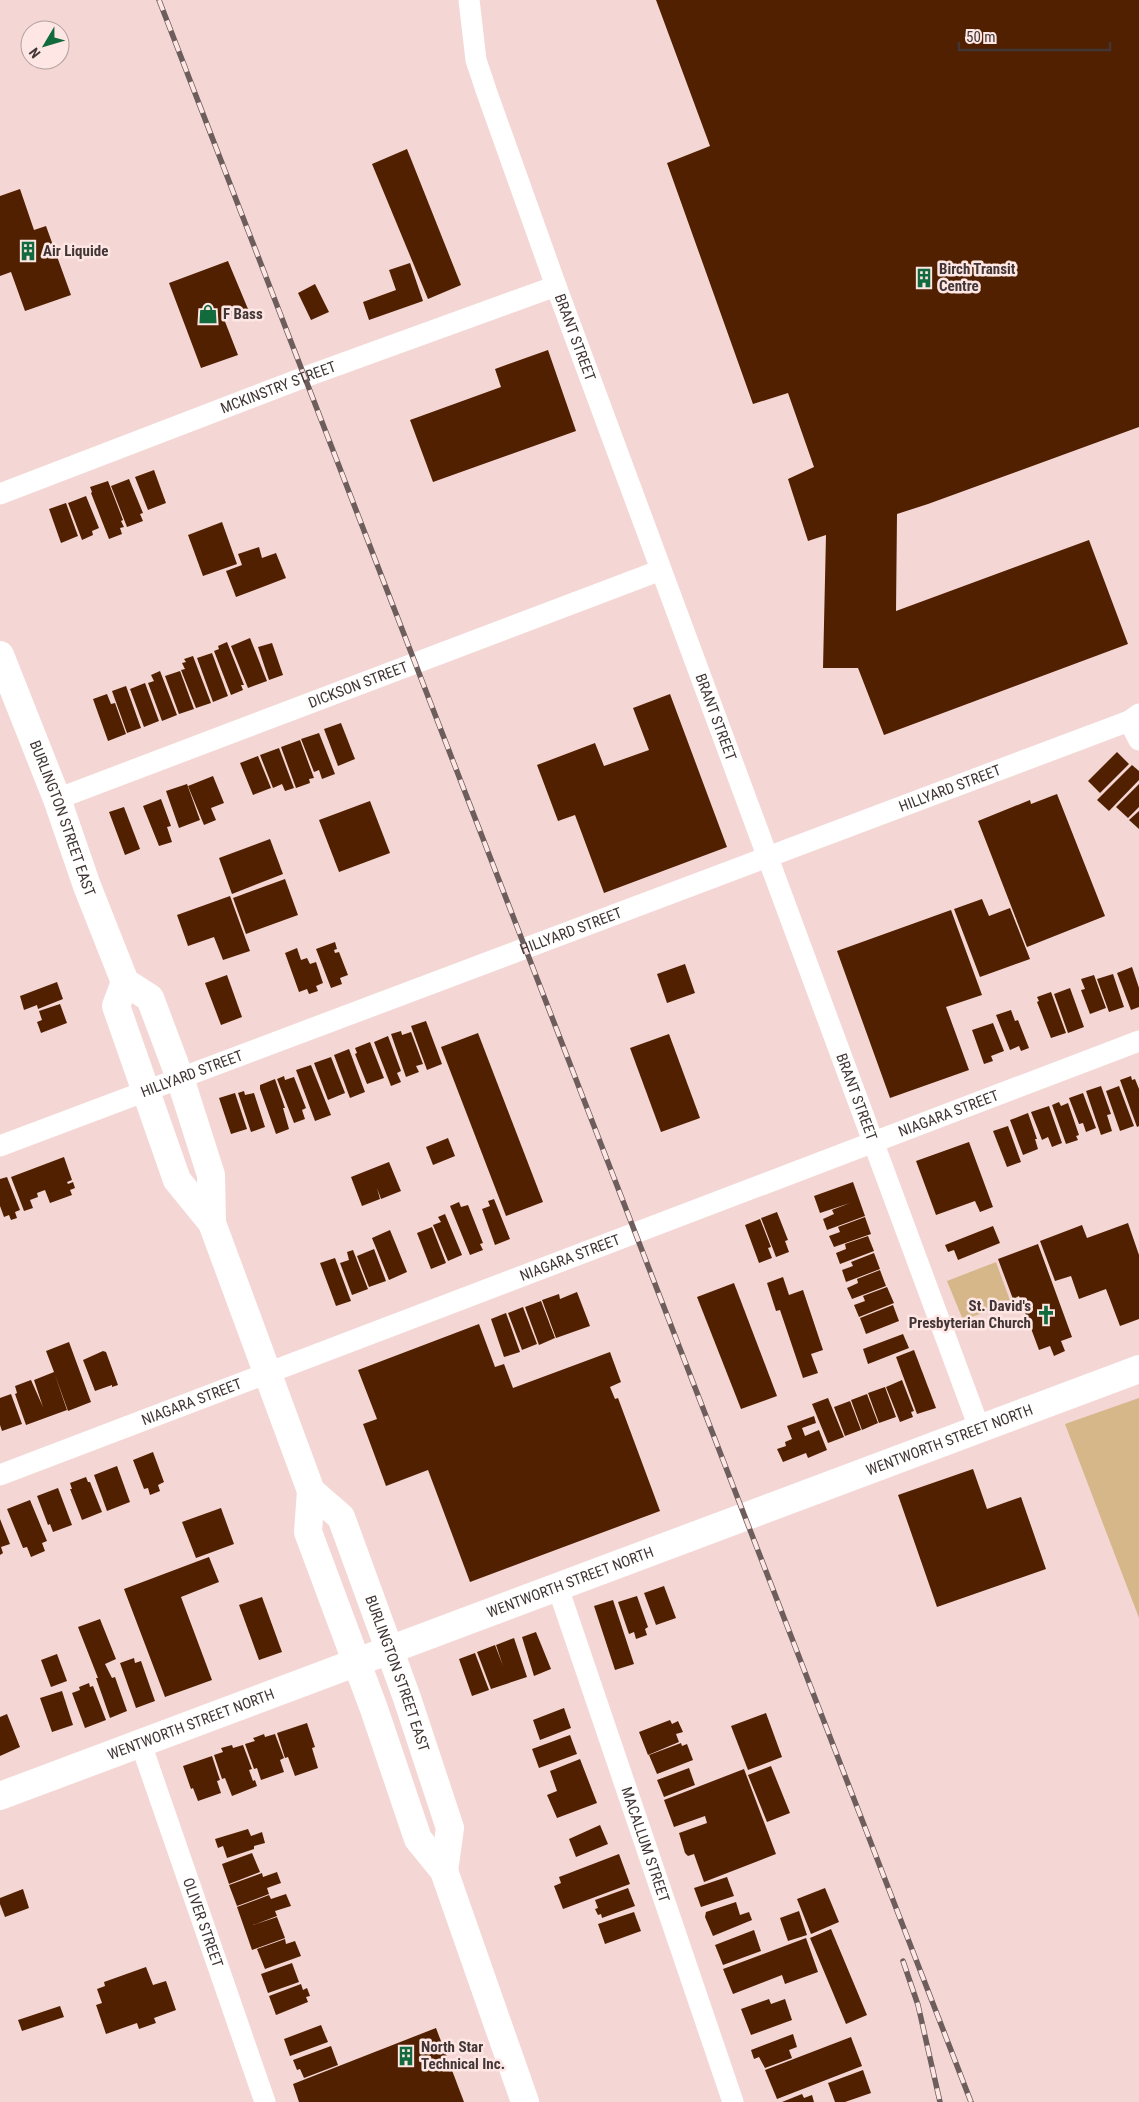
<svg xmlns="http://www.w3.org/2000/svg" width="1139" height="2102" viewBox="0 0 1139 2102" font-family="'Roboto Condensed',sans-serif">
<style>
.green{fill:#d6b78a}
.building{fill:#512000}
.lines{fill:none;stroke-linecap:round;stroke-linejoin:round}
.street{stroke:#fff;stroke-width:21}
.secondary{stroke:#fff;stroke-width:28}
.rail-casing{stroke:#6d5d5c;stroke-width:5.5}
.rail{stroke:#fde6e4;stroke-width:4;stroke-dasharray:11;stroke-linecap:butt}
.labels{text-anchor:middle;dominant-baseline:central;stroke-width:5;stroke-linejoin:round;paint-order:stroke}
.poi-label{font-size:15px;font-weight:bold;fill:#413635;stroke:#fde6e4;text-anchor:start}
.street-label{font-size:15px;fill:#413635;stroke:#fde6e4}
</style>
<rect width="100%" height="100%" fill="#f4d7d5"/>
<g class="green">
<polygon points="996,1262 1011,1303 963,1320 947,1281"/>
<polygon points="1139,1398 1139,1618 1065,1424"/>
</g>
<g class="building">
<polygon points="656,0 1139,0 1139,427 928,504 897,514 896,611 1089,540 1128,644 884,735 858,668 823,668 826,535 808,541 788,479 814,467 788,393 753,404 667,163 710,146"/>
<polygon points="407,149 461,285 428,299 372,164"/>
<polygon points="20,189 34,230 46,226 71,295 25,311 11,272 0,276 0,196"/>
<polygon points="228,261 248,309 224,319 238,355 201,368 169,283"/>
<polygon points="410,263 423,301 369,320 363,302 396,290 389,270"/>
<polygon points="315,284 329,312 311,320 298,293"/>
<polygon points="548,350 576,431 433,482 410,420 501,387 495,369"/>
<polygon points="154,470 166,503 148,510 135,477"/>
<polygon points="129,479 143,513 140,514 143,521 127,527 111,486"/>
<polygon points="108,481 123,520 121,521 124,527 120,528 122,534 109,539 91,493 92,492 90,487"/>
<polygon points="86,496 99,528 92,531 93,535 82,540 68,503"/>
<polygon points="66,503 78,536 61,543 49,509"/>
<polygon points="222,522 237,564 203,576 188,535"/>
<polygon points="259,547 262,558 276,553 286,578 236,597 226,571 242,565 238,554"/>
<polygon points="250,638 267,681 248,688 231,646"/>
<polygon points="227,642 244,685 241,685 243,690 231,695 214,651 219,649 218,646"/>
<polygon points="272,643 283,675 269,680 258,647"/>
<polygon points="212,653 228,696 213,702 197,658"/>
<polygon points="193,656 211,703 196,708 181,670 185,669 182,663 186,662 184,659"/>
<polygon points="160,671 177,715 162,721 148,683 154,681 151,675"/>
<polygon points="180,671 194,709 179,714 165,676"/>
<polygon points="145,683 159,721 144,727 130,689"/>
<polygon points="126,686 141,728 127,733 112,691"/>
<polygon points="107,694 111,704 115,703 126,734 108,741 93,699"/>
<polygon points="670,694 727,847 604,893 575,815 558,821 537,765 595,743 604,766 649,750 633,708"/>
<polygon points="341,723 355,759 338,766 324,729"/>
<polygon points="319,733 335,774 322,779 319,770 314,772 301,739"/>
<polygon points="300,740 314,778 309,779 310,783 296,788 281,747"/>
<polygon points="279,748 294,788 285,791 282,784 273,788 260,755"/>
<polygon points="1117,752 1129,764 1100,793 1088,781"/>
<polygon points="258,756 271,788 253,795 240,763"/>
<polygon points="1132,765 1139,771 1139,780 1109,811 1097,800"/>
<polygon points="213,776 224,803 211,808 216,820 204,825 188,786"/>
<polygon points="187,784 200,820 179,828 166,791"/>
<polygon points="1139,784 1139,807 1128,818 1116,807"/>
<polygon points="1057,794 1105,916 1027,947 978,821 1030,800 1031,804"/>
<polygon points="161,799 171,826 167,827 172,842 159,846 143,806"/>
<polygon points="370,801 390,853 339,872 319,820"/>
<polygon points="124,807 140,849 125,855 109,812"/>
<polygon points="1139,811 1139,829 1129,820"/>
<polygon points="270,839 283,874 232,894 219,858"/>
<polygon points="285,879 298,915 246,934 233,898"/>
<polygon points="230,896 250,951 223,960 214,937 188,946 177,915"/>
<polygon points="982,899 989,916 1010,908 1030,959 980,977 954,909"/>
<polygon points="951,910 982,995 946,1007 969,1070 890,1098 837,951"/>
<polygon points="335,942 337,949 334,950 335,953 339,952 348,975 340,978 342,984 331,988 316,949"/>
<polygon points="297,948 301,960 307,958 310,964 316,962 323,983 316,986 318,991 309,994 307,989 299,992 285,953"/>
<polygon points="685,964 695,993 667,1003 657,974"/>
<polygon points="1132,967 1139,988 1139,1007 1131,1010 1117,973"/>
<polygon points="1113,974 1124,1007 1109,1012 1097,979"/>
<polygon points="227,975 242,1017 221,1025 205,983"/>
<polygon points="1094,975 1106,1008 1090,1014 1081,990 1085,989 1081,979"/>
<polygon points="57,982 63,999 38,1009 37,1005 24,1010 20,996"/>
<polygon points="1070,988 1084,1027 1068,1033 1054,994"/>
<polygon points="1051,992 1066,1033 1051,1038 1037,1002 1039,1001 1037,997"/>
<polygon points="60,1004 67,1023 41,1033 37,1022 42,1020 39,1011"/>
<polygon points="1011,1010 1015,1021 1018,1020 1029,1048 1021,1051 1019,1046 1010,1050 996,1015"/>
<polygon points="426,1021 442,1064 427,1070 411,1026"/>
<polygon points="993,1023 1004,1051 991,1056 993,1061 984,1064 972,1030"/>
<polygon points="401,1031 402,1035 411,1032 423,1064 416,1066 419,1072 406,1077 391,1034"/>
<polygon points="478,1033 543,1202 506,1216 441,1047"/>
<polygon points="669,1034 700,1118 661,1132 630,1048"/>
<polygon points="388,1036 401,1071 397,1073 401,1082 391,1086 374,1042"/>
<polygon points="370,1042 384,1078 367,1084 355,1054 357,1053 355,1048"/>
<polygon points="349,1049 365,1092 350,1098 334,1055"/>
<polygon points="331,1057 345,1093 328,1100 314,1063"/>
<polygon points="311,1065 331,1115 315,1121 296,1070"/>
<polygon points="284,1076 285,1080 294,1077 306,1108 302,1110 305,1119 294,1123 277,1079"/>
<polygon points="1131,1076 1132,1080 1135,1079 1139,1089 1139,1126 1137,1127 1120,1080"/>
<polygon points="275,1079 285,1108 283,1108 289,1129 276,1134 260,1089 260,1085"/>
<polygon points="1101,1086 1111,1114 1107,1115 1112,1131 1101,1135 1086,1091"/>
<polygon points="1119,1086 1134,1126 1120,1131 1106,1091"/>
<polygon points="244,1091 245,1095 254,1093 265,1127 251,1132 238,1093"/>
<polygon points="235,1093 247,1129 231,1134 219,1098"/>
<polygon points="1083,1093 1096,1128 1086,1132 1083,1123 1079,1124 1069,1098"/>
<polygon points="1059,1102 1061,1106 1068,1103 1079,1135 1076,1136 1078,1140 1066,1144 1052,1105"/>
<polygon points="1049,1106 1062,1143 1052,1147 1048,1137 1042,1140 1031,1112"/>
<polygon points="1028,1113 1037,1139 1035,1139 1038,1149 1023,1155 1010,1120"/>
<polygon points="1008,1126 1021,1162 1007,1167 993,1131"/>
<polygon points="448,1138 455,1156 433,1165 426,1147"/>
<polygon points="969,1142 993,1207 980,1212 975,1201 936,1215 916,1161"/>
<polygon points="64,1157 72,1180 67,1182 68,1184 73,1182 75,1188 70,1190 72,1195 50,1203 45,1190 37,1193 38,1197 30,1200 33,1208 24,1211 11,1177"/>
<polygon points="389,1162 401,1191 381,1199 377,1188 380,1199 362,1206 351,1177"/>
<polygon points="7,1177 20,1210 15,1212 17,1218 11,1220 9,1215 4,1217 0,1206 0,1179"/>
<polygon points="853,1182 865,1216 827,1230 823,1219 834,1214 832,1210 850,1203 820,1213 814,1196"/>
<polygon points="494,1199 510,1239 495,1245 482,1209 490,1206 488,1201"/>
<polygon points="459,1202 461,1207 468,1205 483,1243 480,1244 483,1250 470,1255 450,1206"/>
<polygon points="777,1212 788,1240 785,1241 789,1252 776,1257 761,1218"/>
<polygon points="445,1214 462,1255 448,1261 433,1225 441,1222 438,1217"/>
<polygon points="865,1217 871,1234 834,1247 829,1236 840,1232 838,1227"/>
<polygon points="760,1219 771,1247 768,1248 772,1258 759,1263 745,1225"/>
<polygon points="1128,1223 1139,1255 1139,1319 1120,1326 1106,1289 1079,1299 1071,1276 1055,1281 1040,1241 1082,1225 1087,1238"/>
<polygon points="993,1226 1000,1243 958,1260 954,1250 948,1252 945,1245"/>
<polygon points="432,1227 446,1263 431,1269 417,1233"/>
<polygon points="390,1230 407,1272 389,1280 372,1238"/>
<polygon points="868,1236 874,1251 840,1264 836,1253 846,1249 845,1244"/>
<polygon points="1038,1244 1072,1337 1061,1341 1065,1351 1054,1356 1050,1346 1039,1350 1019,1296 1013,1299 998,1259"/>
<polygon points="374,1249 386,1281 369,1287 357,1256"/>
<polygon points="353,1250 368,1289 352,1295 340,1263 349,1260 347,1252"/>
<polygon points="874,1253 880,1269 846,1282 842,1270 853,1266 851,1262"/>
<polygon points="335,1258 351,1301 336,1306 320,1263"/>
<polygon points="880,1270 886,1286 852,1299 847,1288 858,1283 857,1279"/>
<polygon points="783,1277 789,1295 803,1290 823,1350 811,1354 818,1373 803,1378 780,1310 776,1311 767,1283"/>
<polygon points="734,1283 777,1396 741,1409 697,1297"/>
<polygon points="887,1287 894,1303 859,1317 854,1305 865,1301 863,1296"/>
<polygon points="577,1292 590,1326 556,1338 542,1300 559,1294 560,1299"/>
<polygon points="541,1301 555,1338 539,1345 525,1307"/>
<polygon points="893,1305 899,1321 866,1334 860,1318"/>
<polygon points="523,1307 537,1344 522,1350 508,1313"/>
<polygon points="506,1313 520,1352 504,1357 491,1319"/>
<polygon points="479,1324 495,1367 504,1364 513,1388 610,1352 621,1382 610,1387 615,1399 618,1398 660,1511 470,1582 428,1470 386,1486 363,1424 377,1419 358,1370"/>
<polygon points="903,1334 909,1348 868,1364 863,1349"/>
<polygon points="69,1342 91,1402 68,1411 55,1375 67,1410 26,1425 15,1394 17,1393 15,1386 31,1380 43,1407 34,1380 54,1372 46,1351"/>
<polygon points="914,1350 936,1408 917,1414 896,1357"/>
<polygon points="103,1351 106,1352 118,1385 112,1387 112,1385 95,1391 83,1360"/>
<polygon points="902,1380 914,1411 911,1412 913,1417 900,1422 886,1387"/>
<polygon points="885,1387 896,1417 879,1423 868,1393"/>
<polygon points="11,1394 22,1424 2,1431 0,1425 0,1398"/>
<polygon points="867,1394 878,1423 862,1430 851,1400"/>
<polygon points="828,1398 844,1437 828,1443 812,1404"/>
<polygon points="850,1401 861,1430 845,1436 834,1407"/>
<polygon points="814,1416 816,1423 802,1428 805,1436 819,1430 827,1450 808,1458 806,1453 783,1462 777,1449 786,1446 785,1442 792,1439 787,1426"/>
<polygon points="153,1452 164,1482 158,1485 160,1491 150,1495 148,1488 144,1489 133,1460"/>
<polygon points="117,1466 130,1502 107,1511 94,1475"/>
<polygon points="973,1469 987,1509 1021,1497 1046,1569 937,1607 898,1495"/>
<polygon points="86,1477 88,1482 90,1482 102,1512 82,1520 70,1489 72,1489 70,1483"/>
<polygon points="58,1488 72,1525 53,1532 50,1524 48,1525 37,1496"/>
<polygon points="30,1500 47,1541 42,1543 45,1551 31,1557 27,1547 23,1548 7,1509"/>
<polygon points="221,1508 234,1544 196,1558 182,1522"/>
<polygon points="0,1519 10,1544 1,1547 3,1553 0,1555"/>
<polygon points="209,1557 219,1582 181,1597 212,1680 165,1697 124,1589"/>
<polygon points="664,1586 676,1618 656,1625 644,1593"/>
<polygon points="637,1596 648,1627 645,1629 647,1635 636,1639 634,1632 629,1634 618,1602"/>
<polygon points="262,1597 282,1652 259,1660 239,1605"/>
<polygon points="613,1600 634,1664 615,1670 594,1606"/>
<polygon points="100,1619 116,1659 105,1664 112,1678 115,1677 127,1711 110,1718 96,1678 98,1678 78,1627"/>
<polygon points="536,1632 551,1669 534,1676 522,1637"/>
<polygon points="514,1638 527,1677 491,1689 477,1652 495,1645 503,1666 496,1645"/>
<polygon points="475,1653 489,1690 472,1696 459,1659"/>
<polygon points="57,1654 67,1681 51,1687 41,1660"/>
<polygon points="134,1658 135,1663 141,1661 155,1701 136,1708 120,1663"/>
<polygon points="89,1683 90,1687 93,1686 106,1720 85,1728 72,1693 80,1690 79,1687"/>
<polygon points="62,1691 73,1725 52,1732 40,1698"/>
<polygon points="564,1708 571,1728 540,1740 533,1720"/>
<polygon points="766,1713 782,1757 748,1770 731,1726"/>
<polygon points="7,1714 20,1747 0,1756 0,1717"/>
<polygon points="670,1720 672,1724 678,1721 683,1732 676,1734 679,1742 648,1755 639,1732"/>
<polygon points="307,1723 315,1747 312,1748 318,1768 295,1776 288,1757 285,1758 277,1733"/>
<polygon points="264,1734 265,1737 275,1734 284,1758 280,1760 284,1772 261,1780 257,1768 254,1769 245,1744 255,1741 253,1738"/>
<polygon points="570,1735 577,1754 539,1768 532,1749"/>
<polygon points="681,1743 682,1746 687,1744 693,1760 657,1774 649,1755"/>
<polygon points="232,1745 233,1748 243,1745 252,1769 249,1770 253,1781 255,1780 257,1786 232,1796 225,1778 222,1779 214,1755 223,1752 221,1748"/>
<polygon points="212,1756 220,1780 217,1781 221,1793 198,1801 193,1788 191,1789 183,1766"/>
<polygon points="580,1759 597,1803 557,1818 547,1795 557,1791 550,1771"/>
<polygon points="771,1766 790,1813 767,1822 748,1775"/>
<polygon points="689,1768 695,1785 664,1797 657,1780"/>
<polygon points="744,1769 776,1854 704,1882 694,1854 688,1856 685,1853 679,1833 707,1823 705,1816 674,1827 664,1800"/>
<polygon points="600,1825 608,1844 576,1857 569,1839"/>
<polygon points="248,1829 251,1836 262,1832 265,1843 254,1846 254,1849 227,1858 223,1846 218,1848 215,1839"/>
<polygon points="252,1853 260,1872 229,1884 222,1864"/>
<polygon points="619,1854 630,1884 563,1909 554,1886 561,1883 559,1877"/>
<polygon points="277,1872 281,1883 267,1888 269,1894 237,1906 229,1885 262,1873 263,1877"/>
<polygon points="727,1877 734,1896 701,1907 694,1888"/>
<polygon points="628,1888 635,1906 602,1918 601,1914 598,1915 595,1909 598,1908 595,1900"/>
<polygon points="825,1888 839,1922 811,1934 797,1899"/>
<polygon points="23,1889 29,1908 5,1917 0,1904 0,1898"/>
<polygon points="286,1894 291,1906 275,1911 277,1916 253,1925 277,1917 285,1938 252,1950 237,1907 269,1895 271,1899"/>
<polygon points="736,1902 740,1915 749,1912 752,1920 713,1936 705,1917 706,1912"/>
<polygon points="799,1911 807,1935 788,1941 780,1918"/>
<polygon points="634,1912 641,1931 605,1944 598,1924"/>
<polygon points="831,1929 867,2015 846,2024 810,1938"/>
<polygon points="754,1930 761,1951 723,1965 715,1945"/>
<polygon points="806,1938 818,1972 785,1984 782,1975 733,1994 723,1969"/>
<polygon points="285,1939 286,1944 295,1941 301,1956 265,1969 257,1949"/>
<polygon points="292,1963 299,1982 268,1993 261,1974"/>
<polygon points="146,1967 153,1985 166,1981 176,2010 154,2018 156,2023 139,2029 137,2023 106,2034 96,2005 102,2003 97,1989 105,1986 104,1982"/>
<polygon points="301,1984 303,1990 307,1988 310,1996 306,1997 308,2002 276,2015 269,1996"/>
<polygon points="769,1999 771,2004 785,1999 792,2020 751,2035 741,2009"/>
<polygon points="60,2006 64,2017 22,2031 18,2020"/>
<polygon points="321,2025 328,2042 290,2056 284,2039"/>
<polygon points="436,2028 464,2102 299,2102 293,2084"/>
<polygon points="793,2034 797,2047 789,2050 792,2058 765,2068 759,2057 754,2059 751,2050"/>
<polygon points="851,2037 862,2066 777,2099 765,2070"/>
<polygon points="331,2046 338,2065 304,2078 300,2069 297,2070 293,2060"/>
<polygon points="863,2070 871,2093 845,2102 835,2102 828,2083"/>
<polygon points="802,2094 804,2098 812,2095 814,2102 782,2102"/>
</g>
<g class="lines">
<g class="street">
<path id="s1" d="M469,0L476,60L487,93L556,286L980,1430"/>
<path id="s2" d="M0,494L305,377L556,286"/>
<polyline points="1129,721 1139,740"/>
<path id="s3" d="M57,799L661,570"/>
<path id="s4" d="M0,1146L1129,721L1139,714"/>
<path id="s5" d="M0,1475L1139,1041"/>
<path id="s6" d="M558,1588L733,2102"/>
<path id="s7" d="M141,1744L265,2102"/>
</g>
<g class="secondary">
<path id="s8" d="M0,655L57,799L87,886L125,982L150,998L180,1078L211,1175L212,1223L311,1491L308,1532L374,1709L418,1839L444,1871L525,2102"/>
<polyline points="125,982 116,1006 177,1180 212,1223"/>
<path id="s9" d="M311,1491L341,1517L407,1698L450,1828L444,1871"/>
<path id="s10" d="M0,1796L1139,1369"/>
</g>
<defs>
<g id="rail">
<polyline points="159,0 971,2102"/>
<polyline points="903,1961 918,2005 940,2102"/>
</g>
</defs>
<use href="#rail" class="rail-casing"/>
<use href="#rail" class="rail"/>
</g>
<defs>
<symbol id="building-bare" viewBox="-9 -9 18 18"><path d="M-4-6H4V6H1V3H-1V6H-4ZM-2.5-4.3h1.7v1.8h-1.7ZM.8-4.3h1.7v1.8H.8ZM-2.5-1h1.7V.8h-1.7ZM.8-1h1.7V.8H.8Z" fill="#126b3d" stroke="#fde6e4" stroke-width="2.5" paint-order="stroke"/></symbol>
<symbol id="shop-bare" viewBox="-9 -9 18 18"><path d="M-5-2.5h2.3a2.7 3.5 0 0 1 5.4 0H5L5.5 6h-11ZM-1.5-2.5h3a1.5 2.3 0 0 0-3 0Z" fill="#126b3d" stroke="#fde6e4" stroke-width="2.5" paint-order="stroke"/></symbol>
<symbol id="church-bare" viewBox="-9 -9 18 18"><path d="M-1.2-6h2.4v3.5h3.3v2.4h-3.3V6h-2.4V-.1h-3.3v-2.4h3.3Z" fill="#126b3d" stroke="#fde6e4" stroke-width="2.5" paint-order="stroke"/></symbol>
</defs>
<g fill-rule="evenodd">
<use href="#building-bare" x="14" y="237" width="28" height="28"/>
<use href="#building-bare" x="910" y="264" width="28" height="28"/>
<use href="#shop-bare" x="194" y="300" width="28" height="28"/>
<use href="#church-bare" x="1032" y="1301" width="28" height="28"/>
<use href="#building-bare" x="392" y="2042" width="28" height="28"/>
</g>
<g class="labels">
<g class="poi-label">
<text x="43" y="251">Air Liquide</text>
<text x="939" y="269">Birch Transit<tspan x="939" dy="17">Centre</tspan></text>
<text x="223" y="314">F Bass</text>
<text x="1031" y="1306" text-anchor="end">St. David's<tspan x="1031" dy="17">Presbyterian Church</tspan></text>
<text x="421" y="2047">North Star<tspan x="421" dy="17">Technical Inc.</tspan></text>
</g>
<g class="street-label">
<text stroke="none"><textPath href="#s1" startOffset="355">BRANT STREET</textPath></text>
<text stroke="none"><textPath href="#s2" startOffset="298">MCKINSTRY STREET</textPath></text>
<text stroke="none"><textPath href="#s3" startOffset="322">DICKSON STREET</textPath></text>
<text stroke="none"><textPath href="#s1" startOffset="760">BRANT STREET</textPath></text>
<text stroke="none"><textPath href="#s4" startOffset="1015">HILLYARD STREET</textPath></text>
<text stroke="none"><textPath href="#s8" startOffset="175">BURLINGTON STREET EAST</textPath></text>
<text stroke="none"><textPath href="#s4" startOffset="610">HILLYARD STREET</textPath></text>
<text stroke="none"><textPath href="#s4" startOffset="205">HILLYARD STREET</textPath></text>
<text stroke="none"><textPath href="#s1" startOffset="1165">BRANT STREET</textPath></text>
<text stroke="none"><textPath href="#s5" startOffset="1015">NIAGARA STREET</textPath></text>
<text stroke="none"><textPath href="#s5" startOffset="610">NIAGARA STREET</textPath></text>
<text stroke="none"><textPath href="#s5" startOffset="205">NIAGARA STREET</textPath></text>
<text stroke="none"><textPath href="#s10" startOffset="1014">WENTWORTH STREET NORTH</textPath></text>
<text stroke="none"><textPath href="#s10" startOffset="609">WENTWORTH STREET NORTH</textPath></text>
<text stroke="none"><textPath href="#s9" startOffset="206">BURLINGTON STREET EAST</textPath></text>
<text stroke="none"><textPath href="#s10" startOffset="204">WENTWORTH STREET NORTH</textPath></text>
<text stroke="none"><textPath href="#s6" startOffset="271">MACALLUM STREET</textPath></text>
<text stroke="none"><textPath href="#s7" startOffset="189">OLIVER STREET</textPath></text>
</g>
</g>
<g transform="translate(45 45) rotate(232)"><circle r="24" fill="#fde6e4" stroke="#b2a09e"/>
<path d="M0-4L9 19L0 12L-9 19Z" fill="#126b3d"/>
<text y="-8" font-size="14" font-weight="bold" text-anchor="middle" fill="#413635">N</text>
</g>
<path d="M959 42v8h151v-8" fill="none" stroke="#413635" stroke-width="2.5"/>
<text x="966" y="42" font-size="15" fill="#413635" stroke="#fde6e4" stroke-width="4" paint-order="stroke">50 m</text>
</svg>
